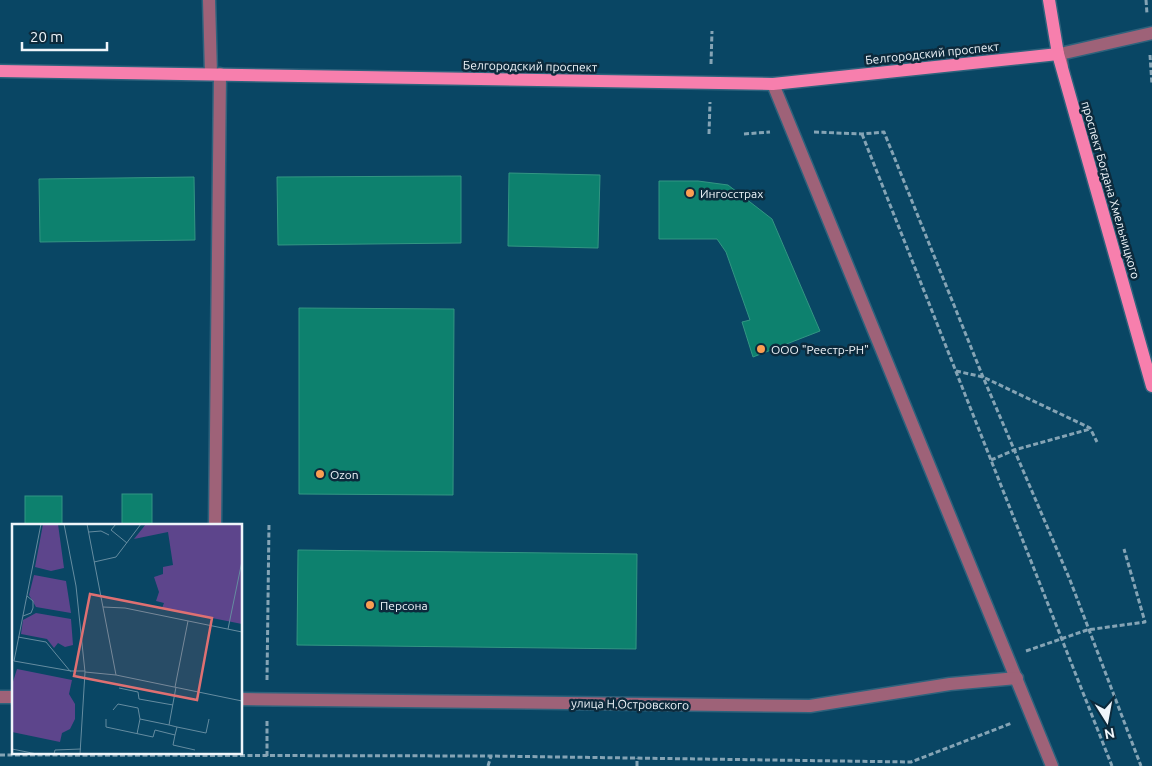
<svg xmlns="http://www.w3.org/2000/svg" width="1152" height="766" viewBox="0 0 1152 766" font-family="Ubuntu,sans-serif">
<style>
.building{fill:#0d816e;stroke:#339683}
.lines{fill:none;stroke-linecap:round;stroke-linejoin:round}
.minor-casing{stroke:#2e627c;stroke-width:15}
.major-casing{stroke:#2e627c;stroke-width:15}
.path{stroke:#85a4b5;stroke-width:3;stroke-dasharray:5 2.5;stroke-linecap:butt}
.minor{stroke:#9e6278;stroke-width:12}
.major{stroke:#f77fad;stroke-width:12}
.poi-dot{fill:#fc9e52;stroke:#0c2a3c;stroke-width:2}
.labels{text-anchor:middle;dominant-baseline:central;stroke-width:5;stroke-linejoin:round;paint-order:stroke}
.street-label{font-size:12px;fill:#eff5fa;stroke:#0c2a3c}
.poi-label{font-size:12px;fill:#eff5fa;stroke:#0c2a3c;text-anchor:start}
.inset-road{fill:none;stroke:#658ca0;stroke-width:1}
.view{fill:#df7072;fill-opacity:0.15;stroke:#df7072;stroke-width:2.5}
.inset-edge{fill:none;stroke:#eff5fa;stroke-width:2.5}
</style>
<rect width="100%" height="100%" fill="#094664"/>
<g class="building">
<polygon points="509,173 600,175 598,248 508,246"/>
<polygon points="461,176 461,243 278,245 277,177"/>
<polygon points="194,177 195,240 40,242 39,179"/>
<polygon points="659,181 698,181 728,185 772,219 820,331 753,357 742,322 750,320 726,252 717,239 659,239"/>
<polygon points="299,308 454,309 453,495 299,494"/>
<rect x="122" y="494" width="30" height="31"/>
<rect x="25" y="496" width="37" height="29"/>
<polygon points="298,550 637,554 636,649 297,645"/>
</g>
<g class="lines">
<defs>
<g id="minor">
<polyline points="209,0 211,74"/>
<polyline points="1062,66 1060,54 1152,33"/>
<polyline points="773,84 1052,766"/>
<polyline points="215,525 220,74"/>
<polyline points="0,697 14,697"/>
<polyline points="241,699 810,706 950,684 1017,678"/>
</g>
<g id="major">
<polyline points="1049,0 1058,54 1152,386"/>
<polyline points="0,71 773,84 1058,54"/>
</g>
</defs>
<use href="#minor" class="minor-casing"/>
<use href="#major" class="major-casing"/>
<g class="path">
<polyline points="1146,0 1147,14"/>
<polyline points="1150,55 1152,85"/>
<polyline points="711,64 712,31"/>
<polyline points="814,132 862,134 884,132 983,377 1070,580 1141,766"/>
<polyline points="709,134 710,102"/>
<polyline points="744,134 770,132"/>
<polyline points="862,134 1112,766"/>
<polyline points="956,371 983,377 1090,428 1097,442"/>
<polyline points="991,460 1014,450 1090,429"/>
<polyline points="1026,651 1087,630 1145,622 1124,549"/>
<polyline points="267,680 269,523"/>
<polyline points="0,755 491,756 911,762 1012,723"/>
<polyline points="267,756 267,719"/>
<polyline points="488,766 491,756"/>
<polyline points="637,766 637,758"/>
</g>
<use href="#minor" class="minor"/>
<use href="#major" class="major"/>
</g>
<g class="poi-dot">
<circle cx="690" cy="193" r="5"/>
<circle cx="761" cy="349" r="5"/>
<circle cx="320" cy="474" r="5"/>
<circle cx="370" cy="605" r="5"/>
</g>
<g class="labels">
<g class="street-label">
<text transform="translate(932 53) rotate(-6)">Белгородский проспект</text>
<text transform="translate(530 66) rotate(1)">Белгородский проспект</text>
<text transform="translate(1111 190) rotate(74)">проспект Богдана Хмельницкого</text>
<text transform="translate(630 704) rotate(1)">улица Н.Островского</text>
</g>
<g class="poi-label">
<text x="700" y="193">Ингосстрах</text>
<text x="771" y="349">ООО "Реестр-РН"</text>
<text x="330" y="474">Ozon</text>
<text x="380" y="605">Персона</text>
</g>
</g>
<g transform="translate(12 524)">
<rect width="230" height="230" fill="#094664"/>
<path d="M31,0H46L52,44L39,47L23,43ZM134,0H230V100L150,84L152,79L144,77L147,68L142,53L151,50V43L161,41L156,8L122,15ZM22,51L54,57L59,89L24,83L17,71ZM24,89L59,95L61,121L53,123L46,119L42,124L35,115L9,110L11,96ZM5,145L60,156L57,170L63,180V195L58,205L50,209L48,218L0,208V161Z" fill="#5d458c"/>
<path class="inset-road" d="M52,0L64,62L73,148L68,230M75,0L104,151M104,0L99,6L115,19M77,8L89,7L97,11M82,38L104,33L129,0M91,83L113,84L230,108M11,92L19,89L21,84V77L15,72M216,105L230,37M6,113L34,118L58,147H73M2,137L29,0M2,137L59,147M73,148L104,151L230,177M163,163L176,97M107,164L126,168L127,175L161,181M101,186L106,180L126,184L128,195L157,201M94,195V203L141,213L143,206L163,211L165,203L157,201L164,163M165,203L194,209L197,195M125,210L128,195M163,211L161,221L183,226M0,225L25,230M42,230L43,226L69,225"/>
<path class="view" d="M78,70L200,94L185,176L62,152Z"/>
<rect width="230" height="230" class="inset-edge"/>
</g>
<g transform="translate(1107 721) rotate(169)" stroke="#0c2a3c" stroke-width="4" paint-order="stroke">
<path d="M0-4L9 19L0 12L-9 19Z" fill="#eff5fa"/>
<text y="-8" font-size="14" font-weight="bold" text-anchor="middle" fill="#eff5fa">N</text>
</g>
<path d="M22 42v8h85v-8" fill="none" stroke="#eff5fa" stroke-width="2.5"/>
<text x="30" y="42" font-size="15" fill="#eff5fa" stroke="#0c2a3c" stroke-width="4" paint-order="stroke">20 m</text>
</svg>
